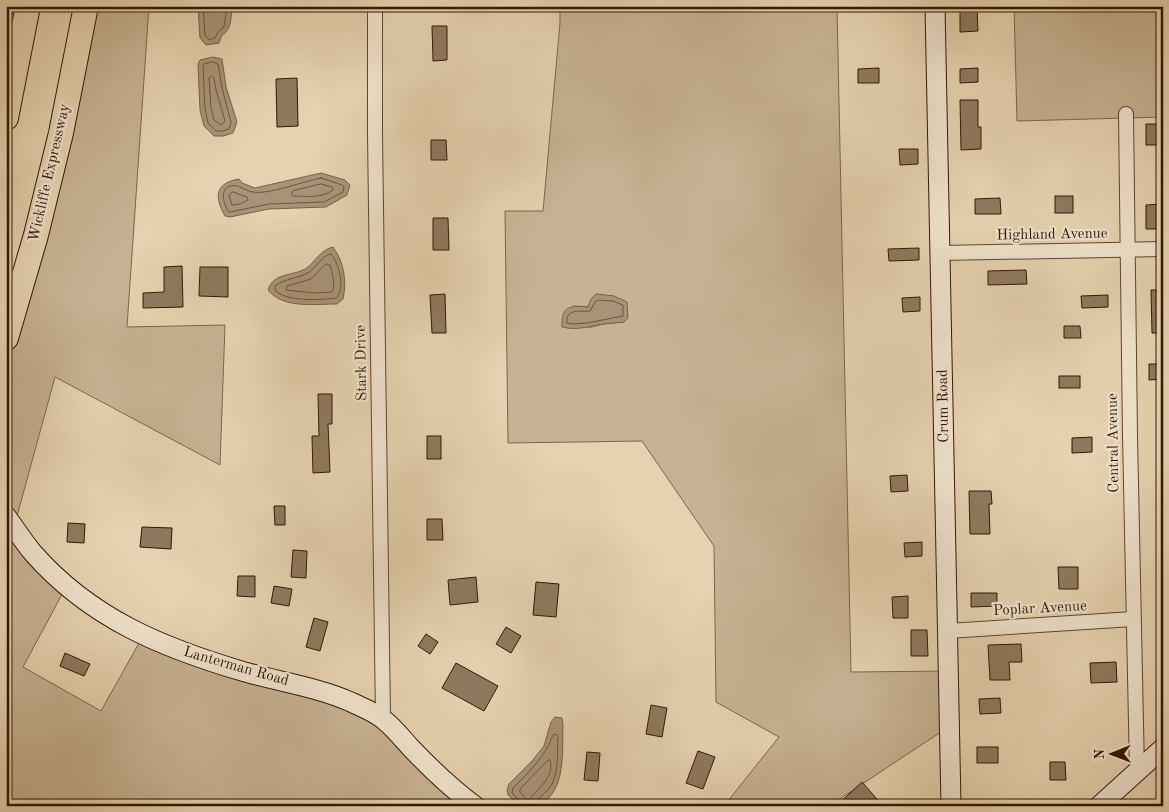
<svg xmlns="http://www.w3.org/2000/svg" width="1169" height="812" viewBox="0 0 1169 812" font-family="'Old Standard TT',serif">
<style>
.green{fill:#c7b293;stroke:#7c654c;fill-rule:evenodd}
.water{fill:#a89376;stroke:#786249}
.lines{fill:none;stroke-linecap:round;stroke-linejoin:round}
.shore{stroke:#6c563e;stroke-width:1}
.building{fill:#8f795e;stroke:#311805}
.street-casing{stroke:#5e4630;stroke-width:16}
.secondary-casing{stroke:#311805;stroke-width:21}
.highway-casing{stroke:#311805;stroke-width:26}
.street{stroke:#efe2cc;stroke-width:14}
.secondary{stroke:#efe2cc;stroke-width:19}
.highway{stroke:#e6d2b0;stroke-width:24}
.labels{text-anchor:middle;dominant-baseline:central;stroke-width:4.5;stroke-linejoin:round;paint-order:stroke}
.street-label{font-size:15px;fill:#311805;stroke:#efe2cc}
</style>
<rect width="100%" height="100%" fill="#e6d2b0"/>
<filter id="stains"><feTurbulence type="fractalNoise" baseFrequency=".004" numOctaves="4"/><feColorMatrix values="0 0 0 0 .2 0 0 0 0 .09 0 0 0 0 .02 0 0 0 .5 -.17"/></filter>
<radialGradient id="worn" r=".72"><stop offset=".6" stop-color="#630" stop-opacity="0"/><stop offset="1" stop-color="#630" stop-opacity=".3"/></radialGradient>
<g class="green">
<polygon points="6,6 28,6 6,118"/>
<polygon points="86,6 149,6 127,327 225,325 220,465 55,377 14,527 67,585 23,667 101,711 143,636 351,702 475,806 6,806 6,338"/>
<path d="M560,6H837L851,672L949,671L950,726L829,806H724L779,737L716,702L714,546L642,441L508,443L505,211H543L560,23ZM573,306L588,307L624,322L603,324L588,328Z"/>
<polygon points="1014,6 1163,6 1163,117 1017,121"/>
</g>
<g class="water">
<path d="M198,6H232C231,16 232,30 222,35L219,43L206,45L200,38Z"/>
<polygon points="213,57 222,59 226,87 237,122 233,133 223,136 214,136 204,126 200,110 198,64 200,60"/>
<path d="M321,173L345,180L350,185L347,195L326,207L269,209L230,217L225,216C214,197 215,183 239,179L242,183L255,188Z"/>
<path d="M333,247C344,262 347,281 343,299L337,304C315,304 283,309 268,290C274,271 295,277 308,267C317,259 321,250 333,247Z"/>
<path d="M596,294L614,296L627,302L628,318L624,322C617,323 610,323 603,324C588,326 578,331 562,327C561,307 569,305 588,307L591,299Z"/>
<path d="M555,717L562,718L563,724C562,748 567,792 539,805C534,807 526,806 520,806L508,795L507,790L509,784L532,761L544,746L551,722Z"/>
</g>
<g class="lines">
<g class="shore">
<polyline points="203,6 205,35 209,40 215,38 218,32 224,27 227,6"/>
<polygon points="213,62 218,64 222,88 231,122 229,129 222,131 216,131 208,123 205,109 203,66 204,64"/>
<polygon points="212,76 214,78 216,90 225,121 221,125 214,120 211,108 209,78"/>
<path d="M321,178L342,185L344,187L343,192L324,202L269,204L230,212L228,211C224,204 220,192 228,187C237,182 244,191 253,192C267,195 305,181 321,178Z"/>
<path d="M321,184L332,187L333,190C320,199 308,196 293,196L291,194L293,191Z"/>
<polygon points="233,192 247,197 248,200 240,204 232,205 229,195"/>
<path d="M331,254C339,263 346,289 336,298C321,300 285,302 275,290V286C285,278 299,279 309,272C317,267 322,255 331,254Z"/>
<path d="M326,264L330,265C332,273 336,284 332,292L314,293L286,290L287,286L311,279Z"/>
<path d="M599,300L613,301L623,305V316L587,323L573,324L567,323C565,308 580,312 590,311L595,302Z"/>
<path d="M550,760C555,777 539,787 530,799L527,800L520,792V789L547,761Z"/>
<path d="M521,806L520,801L512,793L513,788C529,772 545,757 553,735L556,734L558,736C557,752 559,769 552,784C548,792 537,797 536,806"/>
</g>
</g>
<g class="building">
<polygon points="960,6 977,6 978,31 960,32"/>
<polygon points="432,26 447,26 447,60 433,61"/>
<polygon points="879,68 879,83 858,83 858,69"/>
<polygon points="978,68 978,82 960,83 960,69"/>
<polygon points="297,78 298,126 277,127 276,79"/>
<polygon points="960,100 978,100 978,127 981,127 981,149 961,150"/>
<rect x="1146" y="124" width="17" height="21"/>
<polygon points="431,140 446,140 447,160 431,160"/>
<polygon points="899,149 918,149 918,164 900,165"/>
<rect x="1055" y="196" width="18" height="17"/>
<polygon points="1000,198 1001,214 975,214 975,199"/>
<polygon points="1163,204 1163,229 1146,229 1146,205"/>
<polygon points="433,218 448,218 449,250 433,250"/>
<polygon points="919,248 919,260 889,261 888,249"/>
<polygon points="182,266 183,307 143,308 143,293 164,292 164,267"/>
<polygon points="200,267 228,267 228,297 199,296"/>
<polygon points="1026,270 1027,284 988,285 988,271"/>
<polygon points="1151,290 1163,290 1163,333 1152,333"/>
<polygon points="445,294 446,333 432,333 430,295"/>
<polygon points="1108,295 1108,307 1082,308 1081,296"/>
<polygon points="920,297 920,311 903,312 902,298"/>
<polygon points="1064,326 1080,326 1081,338 1064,338"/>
<polygon points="1149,364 1163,364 1163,379 1149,380"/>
<rect x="1059" y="376" width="21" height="12"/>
<polygon points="318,394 332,394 332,424 328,424 330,472 313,473 312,436 319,436"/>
<rect x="427" y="436" width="14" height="23"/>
<polygon points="1092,437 1092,452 1072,453 1072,438"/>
<polygon points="907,475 908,491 891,492 890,476"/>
<polygon points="969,491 991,491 992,504 989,504 990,534 970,534"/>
<polygon points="274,506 285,506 285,525 275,525"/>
<polygon points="427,519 442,519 443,540 427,540"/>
<polygon points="68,523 85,524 84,543 67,542"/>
<polygon points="142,527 172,528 171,549 140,547"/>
<polygon points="922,542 922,556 905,557 904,543"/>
<polygon points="293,550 307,551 306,578 291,577"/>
<polygon points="1058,567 1078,567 1078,589 1059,589"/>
<polygon points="238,576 255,576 255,597 237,596"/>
<polygon points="476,577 478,602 450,605 448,580"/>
<polygon points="536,582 559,584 556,617 533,615"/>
<polygon points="274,586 292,589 289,606 271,603"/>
<polygon points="971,593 997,593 997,606 971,607"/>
<polygon points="908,596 908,618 893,618 892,597"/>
<polygon points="314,618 328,622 320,651 306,647"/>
<polygon points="506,627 521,636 511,653 496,644"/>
<polygon points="911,630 927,630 928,656 911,656"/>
<polygon points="426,634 438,642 430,654 418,646"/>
<polygon points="1021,644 1022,662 1009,662 1010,680 990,680 988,645"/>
<polygon points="65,653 90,664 84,676 60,666"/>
<polygon points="1116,662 1117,682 1091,683 1090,663"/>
<polygon points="456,663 498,686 484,711 442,688"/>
<polygon points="1000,698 1001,713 980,714 979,699"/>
<polygon points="651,705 667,708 662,737 646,734"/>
<rect x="977" y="747" width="21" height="16"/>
<polygon points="698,751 715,757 703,789 686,783"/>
<polygon points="587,752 600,753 598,781 584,780"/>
<polygon points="1050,762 1065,762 1066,780 1050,780"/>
<polygon points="862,782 883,806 836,806"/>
</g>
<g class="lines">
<defs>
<g id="street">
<polyline points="375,6 375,134 383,719"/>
<polyline points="1126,114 1130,435 1137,771"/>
<polyline points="941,253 1163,249"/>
<polyline points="948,631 1133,619"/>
</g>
<g id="secondary">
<polyline points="935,6 951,806"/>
<path d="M6,516C15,528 23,541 33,553C91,619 163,648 245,672C280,682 317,687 351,702C361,707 375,712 384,720C394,728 402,738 410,747C430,768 452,789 475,806"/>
<polyline points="1099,806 1163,748"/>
</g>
<g id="highway">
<polyline points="6,118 28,6"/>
<polyline points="6,338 36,235 61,133 86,6"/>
</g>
</defs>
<use href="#street" class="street-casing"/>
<use href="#secondary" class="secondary-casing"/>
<use href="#highway" class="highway-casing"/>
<use href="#street" class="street"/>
<use href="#secondary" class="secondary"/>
<use href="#highway" class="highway"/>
</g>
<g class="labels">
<g class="street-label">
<text transform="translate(50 173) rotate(-77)">Wickliffe Expressway</text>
<text transform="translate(1052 235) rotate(-1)">Highland Avenue</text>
<text transform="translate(362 363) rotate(-91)">Stark Drive</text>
<text transform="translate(944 406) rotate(-91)">Crum Road</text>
<text transform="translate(1114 443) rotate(-91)">Central Avenue</text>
<text transform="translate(1040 609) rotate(-3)">Poplar Avenue</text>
<text transform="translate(236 667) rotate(16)">Lanterman Road</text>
</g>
</g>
<rect width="1169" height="812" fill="none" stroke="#e6d2b0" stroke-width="25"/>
<rect x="8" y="8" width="1154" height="797" fill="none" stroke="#311805" stroke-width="2.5"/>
<rect x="12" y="12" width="1144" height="787" fill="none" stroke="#311805"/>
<g transform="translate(1112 754) rotate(269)" stroke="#efe2cc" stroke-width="4" paint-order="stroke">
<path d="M0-4L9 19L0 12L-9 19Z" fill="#311805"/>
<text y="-8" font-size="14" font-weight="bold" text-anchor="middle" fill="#311805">N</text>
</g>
<rect width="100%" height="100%" filter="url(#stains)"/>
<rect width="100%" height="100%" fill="url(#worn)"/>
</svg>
